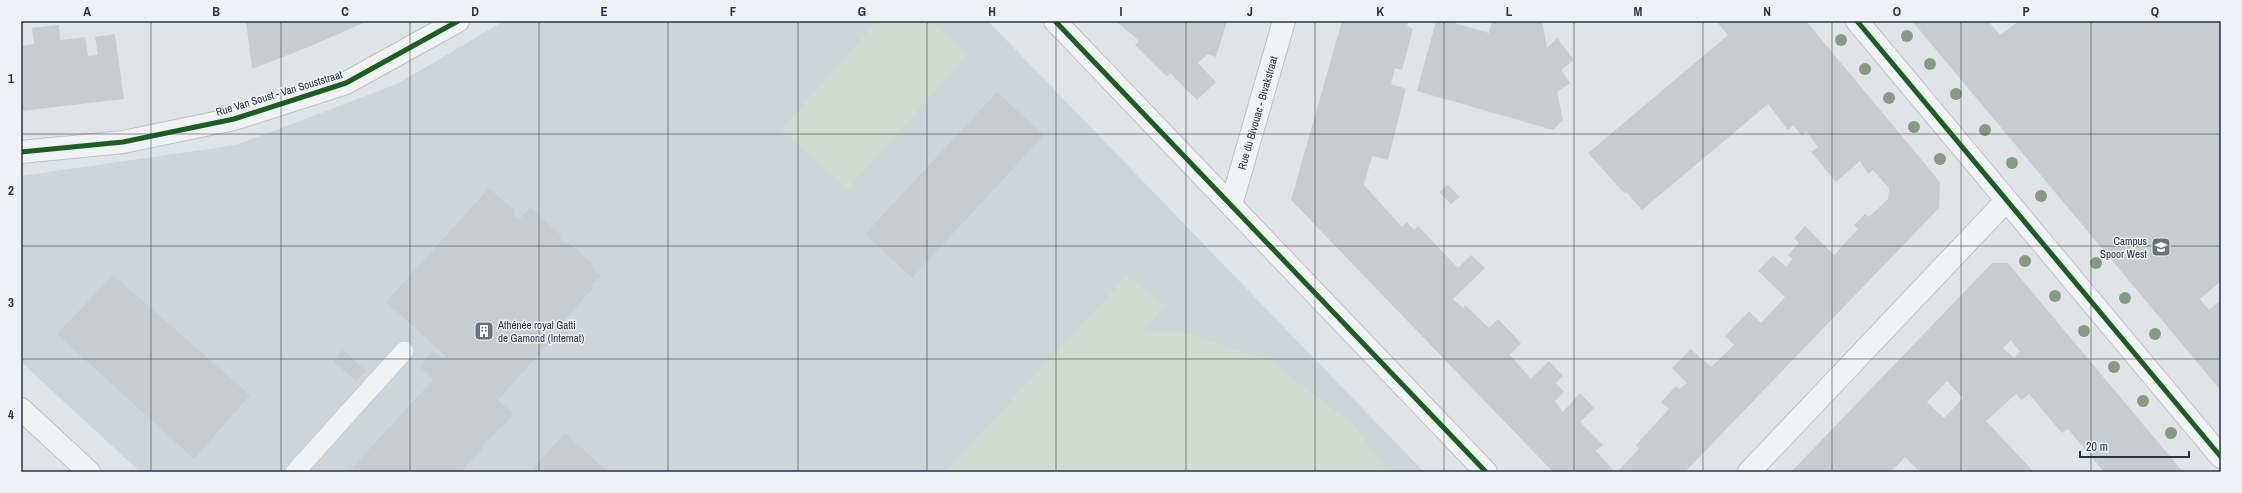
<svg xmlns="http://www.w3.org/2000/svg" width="2242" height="493" viewBox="0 0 2242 493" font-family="'Archivo Narrow',sans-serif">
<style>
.built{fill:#cfd4d9}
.green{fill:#d3dad1}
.building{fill:#c9ccce;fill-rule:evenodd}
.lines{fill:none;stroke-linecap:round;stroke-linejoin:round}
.lane-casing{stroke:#bfc2c4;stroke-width:20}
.street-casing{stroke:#bfc2c4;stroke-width:24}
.lane{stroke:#f0f2f3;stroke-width:19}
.street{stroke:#f0f2f3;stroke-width:22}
.cycleway-casing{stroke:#eef2f6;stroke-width:8}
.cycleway{stroke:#1b5e20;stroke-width:5}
.tree{fill:#889985}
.grid{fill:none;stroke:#28333f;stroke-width:1;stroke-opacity:0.55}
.labels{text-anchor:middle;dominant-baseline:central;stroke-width:3;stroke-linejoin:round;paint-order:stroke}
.street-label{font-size:11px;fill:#28333f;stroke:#eef2f6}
.poi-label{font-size:11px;fill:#28333f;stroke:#eef2f6;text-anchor:end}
.neatline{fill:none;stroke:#28333f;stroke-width:1.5}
.grid-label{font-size:13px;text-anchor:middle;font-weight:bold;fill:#28333f}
</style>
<rect width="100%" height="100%" fill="#e1e4e6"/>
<polygon class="built" points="504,21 988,21 1424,472 140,472 21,362 21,176 236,145 397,84"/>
<g class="green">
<polygon points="877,21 930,21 968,54 848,189 781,130"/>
<polygon points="1127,276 1165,306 1141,333 1179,331 1269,360 1354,425 1388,472 945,472"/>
</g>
<g class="building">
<polygon points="246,21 368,21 306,48 252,69"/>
<polygon points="1116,21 1227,21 1216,57 1208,54 1198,63 1216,82 1197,100 1170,73 1167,77 1135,45 1139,41"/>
<polygon points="1342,21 1409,21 1407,26 1413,29 1402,70 1395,68 1391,84 1406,89 1388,160 1372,156 1364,185 1402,227 1407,222 1414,230 1418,226 1458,268 1471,255 1485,268 1453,299 1463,308 1465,305 1489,328 1498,319 1521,343 1510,355 1531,379 1549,361 1563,376 1556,383 1564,392 1555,401 1563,412 1580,393 1594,408 1580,422 1603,445 1596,451 1615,472 1553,472 1291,200"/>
<polygon points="1436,21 1448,21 1489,33 1492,21 1542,21 1547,48 1557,38 1574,60 1561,70 1570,83 1557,92 1563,120 1553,130 1417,91"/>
<polygon points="1716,21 1806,21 1940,182 1939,208 1685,472 1617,472 1639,449 1636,445 1669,409 1661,402 1676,386 1679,389 1687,383 1672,368 1691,349 1711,367 1734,345 1725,336 1749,311 1761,323 1785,297 1758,271 1773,255 1786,267 1792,259 1788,255 1799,243 1794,238 1805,226 1834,255 1858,229 1854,225 1865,214 1869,217 1888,199 1889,188 1873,170 1868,174 1860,161 1836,182 1811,152 1818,147 1806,131 1802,136 1793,125 1788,130 1768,104 1642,210 1626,192 1624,193 1588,153 1728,35"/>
<polygon points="1912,21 1988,21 2000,35 2019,21 2221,21 2221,281 2200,299 2209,310 2221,300 2221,391"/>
<polygon points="59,25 60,40 85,37 88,56 98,55 95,37 115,34 124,99 21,111 21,46 34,44 32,28"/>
<polygon points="997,92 1044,135 912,278 865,234"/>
<polygon points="1448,185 1460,197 1451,204 1439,192"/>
<polygon points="489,188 515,211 513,214 519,220 530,207 562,236 560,238 566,244 568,242 593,264 591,266 601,276 592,285 594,287 560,325 557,323 545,337 551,341 498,400 513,413 511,418 492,436 489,442 487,440 482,447 484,448 465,466 466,467 462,472 348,472 432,381 433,379 420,367 433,351 443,359 446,356 386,302"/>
<path d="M1992,263H2008L2183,472H2104L2068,429L2062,433L2029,394L2022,400L2016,394L1986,421L2034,472H1920L1905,457L1891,472H1791ZM2011,340L2020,352L2014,358L2003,348ZM1947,381L1963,398L1944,418L1927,402Z"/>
<polygon points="113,275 250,395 194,459 57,334"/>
<polygon points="343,350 366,371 356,381 333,361"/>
<polygon points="565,433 608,472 537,472 533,468"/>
</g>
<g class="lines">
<defs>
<polyline id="lane" points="295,472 404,351"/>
<g id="street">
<polyline points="1055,21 1486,472"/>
<polyline points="1857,21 2221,457"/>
<polyline points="21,152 123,142 234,119 346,83 458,21"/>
<path id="s1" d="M1231,205L1284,21"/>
<polyline points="21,409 89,472"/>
<polyline points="1749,472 2006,201"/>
</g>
</defs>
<use href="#lane" class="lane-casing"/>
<use href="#street" class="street-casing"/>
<use href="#lane" class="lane"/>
<use href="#street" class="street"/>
<defs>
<g id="cycleway">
<polyline points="1055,21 1486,472"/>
<polyline points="1857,21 2221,457"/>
<polyline points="21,152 123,142 234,119 346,83 458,21"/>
</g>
</defs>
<use href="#cycleway" class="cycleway-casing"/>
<use href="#cycleway" class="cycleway"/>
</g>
<g class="tree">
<circle cx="1907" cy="36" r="6"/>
<circle cx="1841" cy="40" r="6"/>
<circle cx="1930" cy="64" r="6"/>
<circle cx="1865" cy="69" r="6"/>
<circle cx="1956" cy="94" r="6"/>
<circle cx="1889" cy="98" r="6"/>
<circle cx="1914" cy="127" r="6"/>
<circle cx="1985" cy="130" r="6"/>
<circle cx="1940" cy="159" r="6"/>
<circle cx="2012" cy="163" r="6"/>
<circle cx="2041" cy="196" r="6"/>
<circle cx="2025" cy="261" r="6"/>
<circle cx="2096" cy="263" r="6"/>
<circle cx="2055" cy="296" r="6"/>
<circle cx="2125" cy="298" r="6"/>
<circle cx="2084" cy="331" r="6"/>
<circle cx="2155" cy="334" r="6"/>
<circle cx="2114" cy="367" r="6"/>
<circle cx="2143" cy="401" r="6"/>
<circle cx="2171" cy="433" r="6"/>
</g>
<path class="grid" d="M151,21V472M281,21V472M410,21V472M539,21V472M668,21V472M798,21V472M927,21V472M1056,21V472M1186,21V472M1315,21V472M1444,21V472M1574,21V472M1703,21V472M1832,21V472M1961,21V472M2091,21V472M21,134H2221M21,246H2221M21,359H2221"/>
<defs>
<symbol id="school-square" viewBox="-11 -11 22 22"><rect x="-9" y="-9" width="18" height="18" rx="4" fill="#697179" stroke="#eef2f6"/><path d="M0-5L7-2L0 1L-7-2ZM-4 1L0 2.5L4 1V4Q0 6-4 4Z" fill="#fff"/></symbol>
<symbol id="building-square" viewBox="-11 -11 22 22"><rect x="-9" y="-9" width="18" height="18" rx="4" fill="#697179" stroke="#eef2f6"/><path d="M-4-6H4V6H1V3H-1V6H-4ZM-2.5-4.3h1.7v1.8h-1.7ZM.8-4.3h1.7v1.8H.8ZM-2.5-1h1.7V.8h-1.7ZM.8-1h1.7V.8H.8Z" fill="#fff"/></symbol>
</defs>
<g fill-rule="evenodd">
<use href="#school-square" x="2150" y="236" width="22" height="22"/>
<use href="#building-square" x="473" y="320" width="22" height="22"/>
</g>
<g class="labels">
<g class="street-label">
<text transform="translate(279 93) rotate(-17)">Rue Van Soust - Van Souststraat</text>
<text stroke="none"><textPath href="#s1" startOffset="96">Rue du Bivouac - Bivakstraat</textPath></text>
</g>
<g class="poi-label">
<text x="2147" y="241">Campus<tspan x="2147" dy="13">Spoor West</tspan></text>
<text x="498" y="325" text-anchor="start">Athénée royal Gatti<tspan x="498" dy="13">de Gamond (Internat)</tspan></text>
</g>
</g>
<rect width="2242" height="493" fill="none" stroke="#eef2f6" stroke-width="44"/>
<path d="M2080 451v6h109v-6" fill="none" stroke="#28333f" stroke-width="2"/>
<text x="2086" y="451" font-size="12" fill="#28333f" stroke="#eef2f6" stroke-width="3" paint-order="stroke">20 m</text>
<rect x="22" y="22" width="2198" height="449" class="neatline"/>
<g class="grid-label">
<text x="87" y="16">A</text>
<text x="216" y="16">B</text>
<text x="345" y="16">C</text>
<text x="475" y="16">D</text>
<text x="604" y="16">E</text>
<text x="733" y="16">F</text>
<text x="862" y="16">G</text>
<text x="992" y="16">H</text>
<text x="1121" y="16">I</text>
<text x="1250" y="16">J</text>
<text x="1380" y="16">K</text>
<text x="1509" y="16">L</text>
<text x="1638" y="16">M</text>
<text x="1767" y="16">N</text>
<text x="1897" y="16">O</text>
<text x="2026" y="16">P</text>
<text x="2155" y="16">Q</text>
<text x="11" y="83">1</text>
<text x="11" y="195">2</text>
<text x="11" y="307">3</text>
<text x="11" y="419">4</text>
</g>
</svg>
